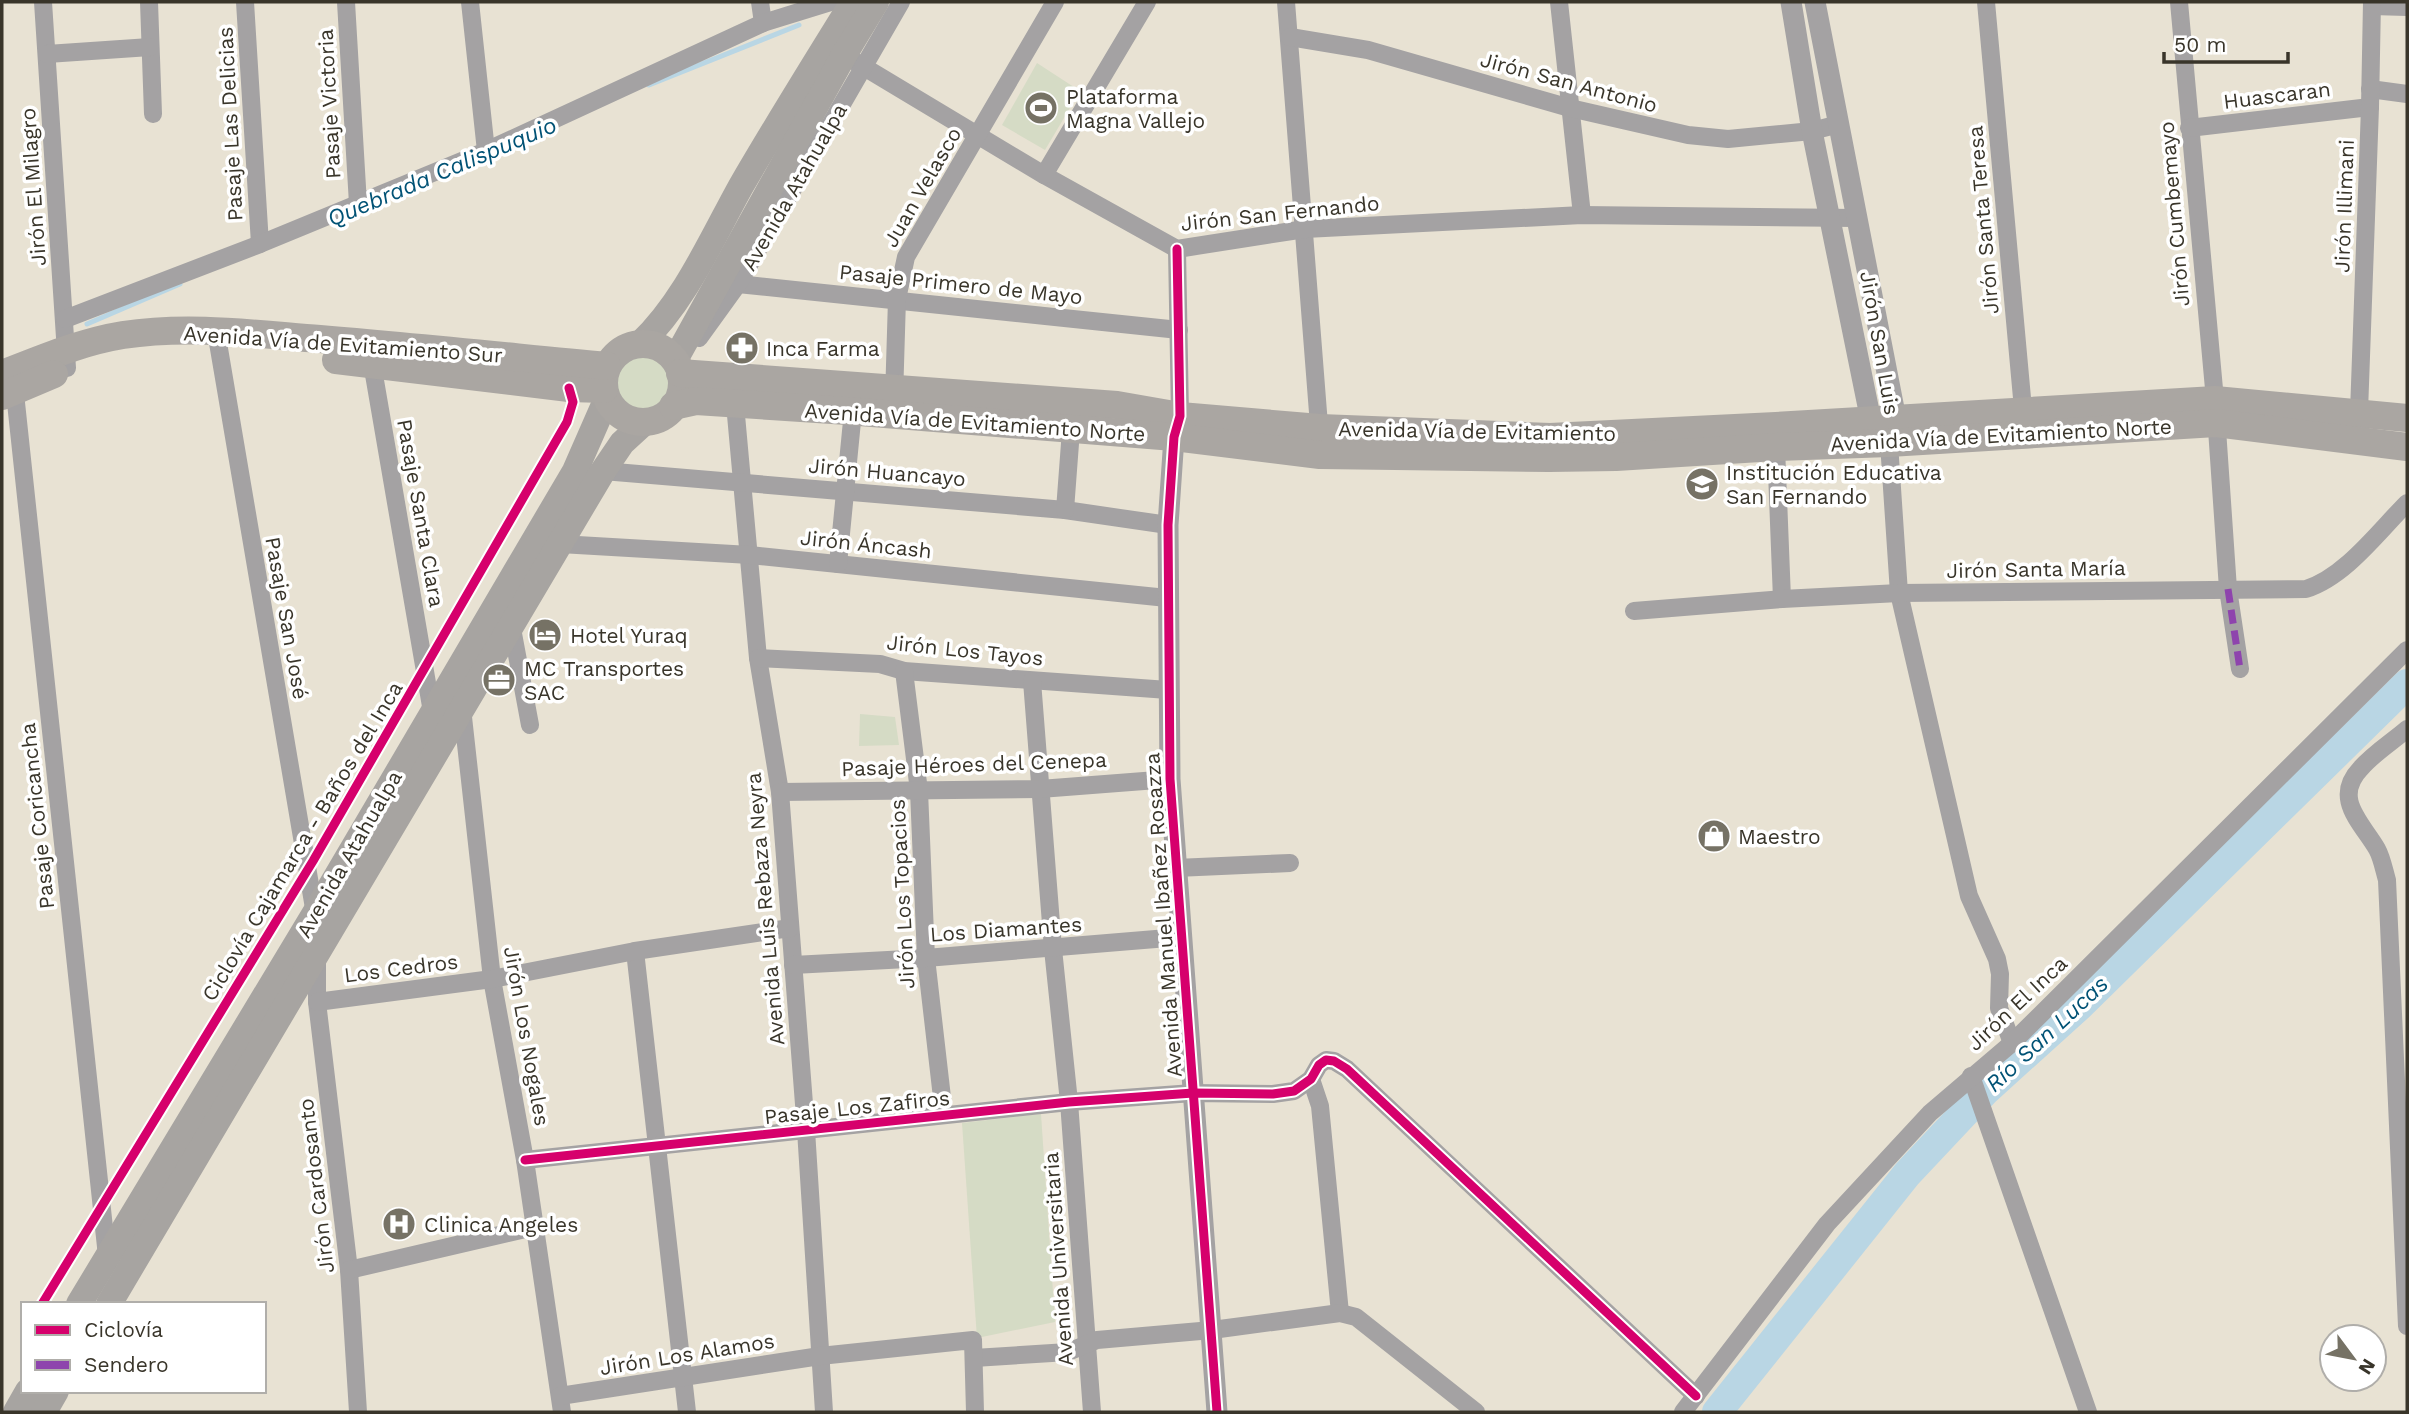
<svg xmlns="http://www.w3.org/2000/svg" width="2409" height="1414" viewBox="0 0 2409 1414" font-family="'Work Sans',sans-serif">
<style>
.green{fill:#d5dbc5}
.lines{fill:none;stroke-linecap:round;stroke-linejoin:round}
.stream{stroke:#b9d6e4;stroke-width:5}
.river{stroke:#b9d6e4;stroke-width:30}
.minor{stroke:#a4a2a3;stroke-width:18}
.tertiary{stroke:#a4a2a3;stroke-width:21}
.primary{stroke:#a7a4a1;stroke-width:26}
.trunk{stroke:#aaa6a2;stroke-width:28}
.quiet{stroke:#8e44ad;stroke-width:7;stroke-dasharray:14 7;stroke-linecap:butt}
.cycleway-casing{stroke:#fff;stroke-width:13}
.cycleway{stroke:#d6006c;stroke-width:9}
.labels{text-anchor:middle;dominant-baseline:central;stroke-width:7;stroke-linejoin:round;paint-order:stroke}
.street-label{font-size:21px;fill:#39352a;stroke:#fff}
.poi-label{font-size:21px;fill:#39352a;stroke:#fff;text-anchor:start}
.water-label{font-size:23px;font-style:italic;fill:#005275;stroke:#fff}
</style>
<rect width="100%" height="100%" fill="#e8e2d3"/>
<g class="green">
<polygon points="1037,63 1080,91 1045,150 1002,125"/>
<circle cx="642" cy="381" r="28"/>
<polygon points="860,714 895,717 899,745 859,746"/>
<polygon points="1041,1114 1055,1322 977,1338 962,1123"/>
</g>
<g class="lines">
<g class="stream">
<polyline points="649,85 799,25"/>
<polyline points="87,324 180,284"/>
</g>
<polyline class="river" points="1717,1412 1907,1174 1986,1090 2080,1005 2407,684"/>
<g class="minor">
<polyline points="43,2 67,368"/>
<polyline points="149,2 153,114"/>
<polyline points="245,2 260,244"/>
<polyline points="346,2 358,204"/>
<polyline points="470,2 486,151"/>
<polyline points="760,2 763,23"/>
<polyline points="1286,2 1320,438"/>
<polyline points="1559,2 1582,215"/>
<polyline points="1986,2 2024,420"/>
<polyline points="2179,2 2215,400 2228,589 2240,669"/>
<polyline points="2372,6 2407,7"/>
<polyline points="1290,37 1368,50 1570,108 1688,135 1728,139 1812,131 1839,124"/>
<polyline points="47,54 150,47"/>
<polyline points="844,55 1044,175 1177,249 1305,229 1582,215 1856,218"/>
<polyline points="2370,89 2407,94"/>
<polyline points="2189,128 2370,107"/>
<polyline points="1044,175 1147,2"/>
<polyline points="1177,249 1180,416"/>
<polyline points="738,284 1179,330"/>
<polyline points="65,319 260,244 486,151 763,23 831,2"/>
<polyline points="216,331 315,914"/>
<polyline points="699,338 738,284 901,2"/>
<polyline points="372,363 432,712"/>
<polyline points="14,384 107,1256"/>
<polyline points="894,398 897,299 906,257 1055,2"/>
<polyline points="735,404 758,658 780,792 806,1130 824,1412"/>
<polyline points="2359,412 2370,107 2372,2"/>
<polyline points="1889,443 1899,593 1969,896 1997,959 2000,974 1999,1008 2012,1043"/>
<polyline points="1776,447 1782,599"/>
<polyline points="603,471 1065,510 1168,525"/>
<polyline points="1065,510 1071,430"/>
<polyline points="560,544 750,555 1167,598"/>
<polyline points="838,564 853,411"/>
<path d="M1634,611L1782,599L1899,593L2306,589C2345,577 2379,531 2407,503"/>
<polyline points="511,623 530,725"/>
<polyline points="758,658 880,664 904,671 1168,690"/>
<polyline points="904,671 919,791 926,958 944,1115"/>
<polyline points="1032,681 1053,949 1069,1102 1092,1412"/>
<polyline points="462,708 492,979 525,1160 562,1412"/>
<path d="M2407,729C2392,742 2374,753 2361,768C2332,798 2361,822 2377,849C2382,858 2384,870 2387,880L2407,1326"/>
<polyline points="780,792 1040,789 1170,779"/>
<polyline points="1176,868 1290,863"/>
<polyline points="635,951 687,1412"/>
<polyline points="317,956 317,1002 349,1270 358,1412"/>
<polyline points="793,965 926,958 1180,937"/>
<polyline points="317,1002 492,979 635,951 790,928"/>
<polyline points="1971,1076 2088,1412"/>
<polyline points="1311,1079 1320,1106 1340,1313"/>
<polyline points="525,1160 1069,1102 1193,1093 1273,1094 1294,1091 1311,1079 1319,1065 1326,1060 1334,1061 1347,1069 1696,1396"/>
<polyline points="349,1270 534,1227"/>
<polyline points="974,1358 1068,1352 1097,1340 1212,1330 1340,1313 1356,1317 1476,1412"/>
<polyline points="560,1396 820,1356 973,1340 975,1412"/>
<polyline points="1683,1412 1827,1224 1930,1113 2012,1043 2407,650"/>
</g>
<g class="tertiary">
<polyline points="1791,2 1812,131 1871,421 1879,430"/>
<polyline points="1815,2 1896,419 1892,431"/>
<polyline points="1177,425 1174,437 1168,525 1170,779 1217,1412"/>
</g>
<g class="primary">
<path d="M640,344C685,301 711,240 741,186C777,124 815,63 853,2"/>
<polyline points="675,360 844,55 876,2"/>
<polyline points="79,1304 315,913 575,471 607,398"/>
<polyline points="109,1304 603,471 622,443 646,421"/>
<polyline points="16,1412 28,1391"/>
<polyline points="44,1412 56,1391"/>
</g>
<g class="trunk">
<circle cx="643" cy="383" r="39"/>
<polyline points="336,360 569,388 604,389"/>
<polyline points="680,373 1117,405 1180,416 1320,428 1550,437 1776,426 2215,400 2407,418"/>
<path d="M2,374C42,359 80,342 123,335C189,325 255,334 320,339C416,347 512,357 607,366"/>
<polyline points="2,396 54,374"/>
<polyline points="673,406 696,401 847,411 1174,437 1320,455 1549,458 1616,457 1776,447 1889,443 2216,423 2407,447"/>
</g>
<polyline class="quiet" points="2228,589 2240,669"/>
<defs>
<g id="cycleway">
<polyline points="1177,249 1180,416 1174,437 1168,525 1170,779 1217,1412"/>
<polyline points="525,1160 1069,1102 1193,1093 1273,1094 1294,1091 1311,1079 1319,1065 1326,1060 1334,1061 1347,1069 1696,1396"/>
<polyline points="42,1304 313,861 567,422 573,402 569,388"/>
</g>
</defs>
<use href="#cycleway" class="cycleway-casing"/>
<use href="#cycleway" class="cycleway"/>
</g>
<defs>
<symbol id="stadium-disc" viewBox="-11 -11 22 22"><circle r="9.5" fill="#767265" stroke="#fff"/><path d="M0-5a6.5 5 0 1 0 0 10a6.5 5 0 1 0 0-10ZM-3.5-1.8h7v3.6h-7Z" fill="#fff"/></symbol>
<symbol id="pharmacy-disc" viewBox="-11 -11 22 22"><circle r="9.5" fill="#767265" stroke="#fff"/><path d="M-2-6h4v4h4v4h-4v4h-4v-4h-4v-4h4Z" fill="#fff"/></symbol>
<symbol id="school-disc" viewBox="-11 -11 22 22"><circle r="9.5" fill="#767265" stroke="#fff"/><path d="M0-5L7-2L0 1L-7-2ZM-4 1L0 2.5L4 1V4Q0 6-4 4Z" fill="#fff"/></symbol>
<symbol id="hotel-disc" viewBox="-11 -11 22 22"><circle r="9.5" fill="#767265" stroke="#fff"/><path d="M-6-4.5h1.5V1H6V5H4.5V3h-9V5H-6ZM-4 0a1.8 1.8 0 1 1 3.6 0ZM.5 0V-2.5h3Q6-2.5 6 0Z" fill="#fff"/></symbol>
<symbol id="office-disc" viewBox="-11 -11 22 22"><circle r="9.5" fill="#767265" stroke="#fff"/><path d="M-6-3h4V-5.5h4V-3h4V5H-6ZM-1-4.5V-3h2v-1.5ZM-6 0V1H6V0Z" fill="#fff"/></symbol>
<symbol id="shop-disc" viewBox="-11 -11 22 22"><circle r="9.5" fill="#767265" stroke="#fff"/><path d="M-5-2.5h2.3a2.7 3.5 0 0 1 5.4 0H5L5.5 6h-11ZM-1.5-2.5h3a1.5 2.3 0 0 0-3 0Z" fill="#fff"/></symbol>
<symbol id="hospital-disc" viewBox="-11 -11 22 22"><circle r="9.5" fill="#767265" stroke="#fff"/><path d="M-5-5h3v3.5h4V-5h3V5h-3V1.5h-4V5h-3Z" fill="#fff"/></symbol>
</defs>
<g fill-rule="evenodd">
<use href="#stadium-disc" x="1022" y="89" width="38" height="38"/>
<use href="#pharmacy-disc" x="723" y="329" width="38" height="38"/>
<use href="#school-disc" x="1683" y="465" width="38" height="38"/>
<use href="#hotel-disc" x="526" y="616" width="38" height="38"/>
<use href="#office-disc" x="480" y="661" width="38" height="38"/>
<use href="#shop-disc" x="1695" y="817" width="38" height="38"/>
<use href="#hospital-disc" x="380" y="1205" width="38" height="38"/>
</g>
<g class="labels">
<g class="street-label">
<text transform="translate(1569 82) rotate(15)">Jirón San Antonio</text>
<text transform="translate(2277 95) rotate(-7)">Huascaran</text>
<text transform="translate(329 104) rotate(-93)">Pasaje Victoria</text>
<text transform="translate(230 124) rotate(-93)">Pasaje Las Delicias</text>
<text transform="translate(33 187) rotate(-94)">Jirón El Milagro</text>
<text transform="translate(794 187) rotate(-60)">Avenida Atahualpa</text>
<text transform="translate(922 187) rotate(-60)">Juan Velasco</text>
<text transform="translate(2344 206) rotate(-88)">Jirón Illimani</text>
<text transform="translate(1280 213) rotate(-6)">Jirón San Fernando</text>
<text transform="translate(2174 214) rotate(-95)">Jirón Cumbemayo</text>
<text transform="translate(1983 220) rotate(-95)">Jirón Santa Teresa</text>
<text transform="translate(961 284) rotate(6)">Pasaje Primero de Mayo</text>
<text transform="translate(1880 343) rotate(80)">Jirón San Luis</text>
<text transform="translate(343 344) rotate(4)">Avenida Vía de Evitamiento Sur</text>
<text transform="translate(975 422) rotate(4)">Avenida Vía de Evitamiento Norte</text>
<text transform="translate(1477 431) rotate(1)">Avenida Vía de Evitamiento</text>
<text transform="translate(2001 435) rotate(-3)">Avenida Vía de Evitamiento Norte</text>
<text transform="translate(887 472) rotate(5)">Jirón Huancayo</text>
<text transform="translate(421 513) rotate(80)">Pasaje Santa Clara</text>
<text transform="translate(866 544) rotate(6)">Jirón Áncash</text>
<text transform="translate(2036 569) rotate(-1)">Jirón Santa María</text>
<text transform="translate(287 618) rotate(80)">Pasaje San José</text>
<text transform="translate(965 650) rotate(6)">Jirón Los Tayos</text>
<text transform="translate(974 764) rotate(-2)">Pasaje Héroes del Cenepa</text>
<text transform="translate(37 816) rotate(-96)">Pasaje Coricancha</text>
<text transform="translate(302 841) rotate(-59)">Ciclovía Cajamarca - Baños del Inca</text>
<text transform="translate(349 854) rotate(-60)">Avenida Atahualpa</text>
<text transform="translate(902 894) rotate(-93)">Jirón Los Topacios</text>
<text transform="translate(765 909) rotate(-95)">Avenida Luis Rebaza Neyra</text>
<text transform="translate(1163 915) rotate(-94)">Avenida Manuel Ibañez Rosazza</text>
<text transform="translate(1006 929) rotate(-4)">Los Diamantes</text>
<text transform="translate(401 968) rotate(-7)">Los Cedros</text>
<text transform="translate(2017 1003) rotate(-43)">Jirón El Inca</text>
<text transform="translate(527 1036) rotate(80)">Jirón Los Nogales</text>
<text transform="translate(857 1107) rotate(-6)">Pasaje Los Zafiros</text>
<text transform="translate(316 1186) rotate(-97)">Jirón Cardosanto</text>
<text transform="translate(1058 1259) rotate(-94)">Avenida Universitaria</text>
<text transform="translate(687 1354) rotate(-9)">Jirón Los Alamos</text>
</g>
<g class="poi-label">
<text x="1066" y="96">Plataforma<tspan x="1066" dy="24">Magna Vallejo</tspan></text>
<text x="766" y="348">Inca Farma</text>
<text x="1726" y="472">Institución Educativa<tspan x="1726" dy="24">San Fernando</tspan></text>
<text x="570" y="635">Hotel Yuraq</text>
<text x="524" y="668">MC Transportes<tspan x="524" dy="24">SAC</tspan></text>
<text x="1738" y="836">Maestro</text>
<text x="424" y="1224">Clinica Angeles</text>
</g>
<g class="water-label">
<text transform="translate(442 172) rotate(-23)">Quebrada Calispuquio</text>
<text transform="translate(2047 1034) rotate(-43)">Río San Lucas</text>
</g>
</g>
<rect width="2409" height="1414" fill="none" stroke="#39352a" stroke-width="7"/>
<rect x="21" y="1302" width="245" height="91" fill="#ffffff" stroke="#b0aeaa" stroke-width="2"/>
<rect x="35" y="1325" width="35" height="10" fill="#d6006c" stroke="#b0aeaa" stroke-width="2"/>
<text x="84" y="1337" font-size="21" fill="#39352a">Ciclovía</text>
<rect x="35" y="1360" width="35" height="10" fill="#8e44ad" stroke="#b0aeaa" stroke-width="2"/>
<text x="84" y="1372" font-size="21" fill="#39352a">Sendero</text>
<g transform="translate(2353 1358) rotate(122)"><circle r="33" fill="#ffffff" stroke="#b0aeaa" stroke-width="2"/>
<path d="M0-5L12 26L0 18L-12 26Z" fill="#767265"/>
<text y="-10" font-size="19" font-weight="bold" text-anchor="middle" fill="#39352a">N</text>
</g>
<path d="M2164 52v10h124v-10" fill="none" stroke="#39352a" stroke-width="3.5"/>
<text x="2174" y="52" font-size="21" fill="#39352a" stroke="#ffffff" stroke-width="5" paint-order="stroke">50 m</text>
</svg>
